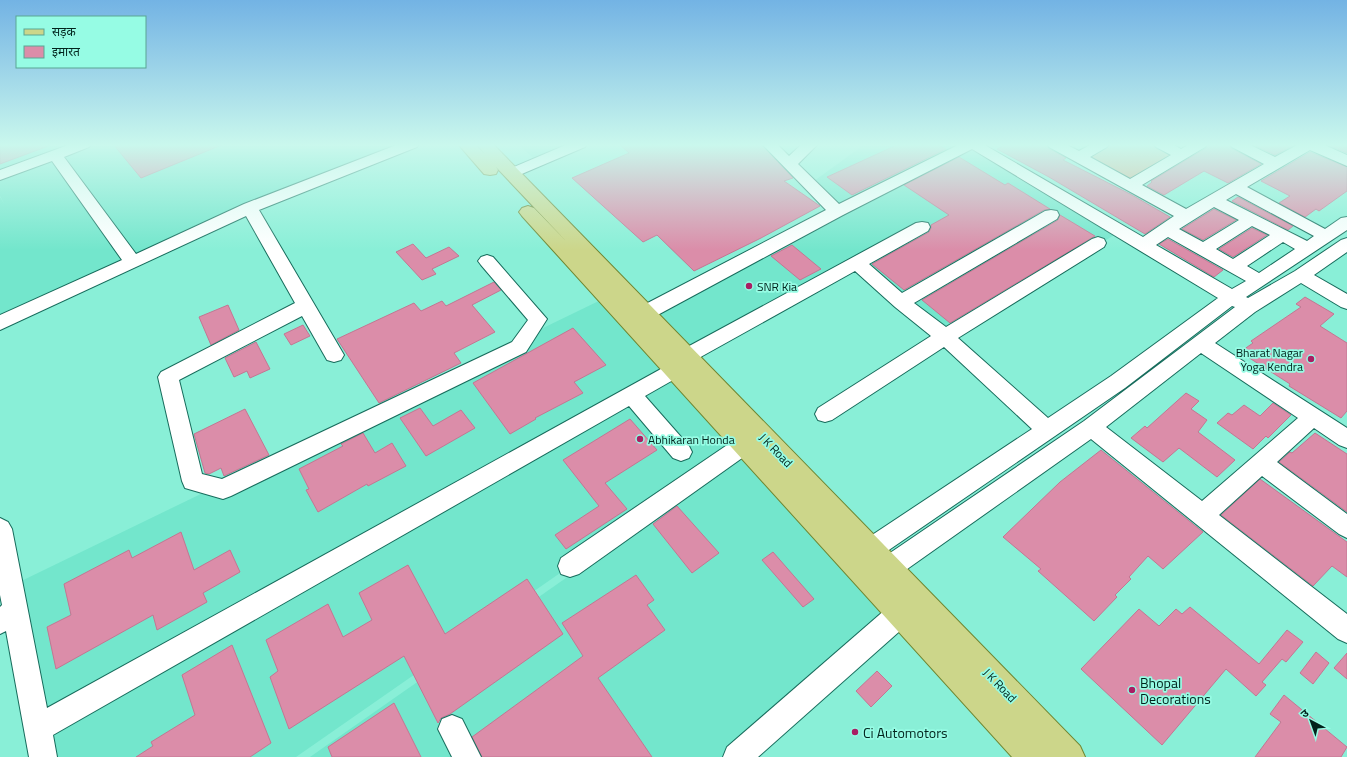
<svg xmlns="http://www.w3.org/2000/svg" width="1347" height="757" viewBox="0 0 1347 757" font-family="'Titillium Web','Noto Sans Devanagari',sans-serif">
<style>
.built{fill:#73e6cc}
.green{fill:#daae8f}
.building{fill:#db8da9;stroke:#c37692}
.lines{fill:none;stroke-linecap:round;stroke-linejoin:round}
.minor-casing{stroke:#176c5c;stroke-width:2}
.major-casing{stroke:#6f8631;stroke-width:2}
.minor{fill:#fff;fill-rule:evenodd}
.major{fill:#ccd68a;fill-rule:evenodd}
.poi-dot{fill:#a81e63;stroke:#96fce4;stroke-width:1.5}
.labels{text-anchor:middle;dominant-baseline:central;stroke-width:3.5;stroke-linejoin:round;paint-order:stroke}
.poi-label{font-size:12px;fill:#01231c;stroke:#96fce4;text-anchor:start}
.street-label{font-size:12px;fill:#01231c;stroke:#96fce4}
.near-poi-label{font-size:14px;fill:#01231c;stroke:#96fce4;text-anchor:start}
</style>
<rect width="100%" height="100%" fill="#89efd7"/>
<g class="built">
<polygon points="0,144 55,144 59,149 66,147 62,144 412,144 292,191 0,323 0,197 5,205 0,196"/>
<polygon points="518,144 573,144 535,160"/>
<polygon points="865,144 971,144 969,145 1121,231 945,337 859,265 691,361 645,313 837,211 810,184"/>
<polygon points="607,297 670,378 744,445 296,757 43,757 11,586"/>
<polygon points="749,450 899,613 736,757 310,757"/>
</g>
<polygon class="green" points="1108,144 1156,144 1176,154 1129,181 1085,158"/>
<g class="building">
<polygon points="0,144 51,144 51,145 0,164"/>
<polygon points="113,144 224,144 141,178"/>
<polygon points="619,144 761,144 793,178 784,181 820,206 761,238 694,271 657,235 643,242 572,178 629,153"/>
<polygon points="899,144 937,144 946,149 852,195 827,177"/>
<polygon points="1006,144 1046,144 1048,148 1066,158 1063,160 1132,195 1170,217 1145,234 1049,177 997,149"/>
<polygon points="1208,144 1229,144 1231,148 1261,164 1228,183 1204,171 1164,195 1147,186 1152,182 1151,181 1206,148"/>
<polygon points="1251,144 1296,144 1275,155"/>
<polygon points="1325,144 1347,144 1347,153"/>
<polygon points="1310,152 1347,167 1347,191 1319,211 1316,209 1305,217 1279,203 1290,196 1261,181"/>
<polygon points="959,157 1005,185 1008,183 1050,209 1044,210 904,290 872,264 929,232 931,228 931,225 949,215 904,185"/>
<polygon points="1238,197 1293,226 1288,230 1232,201"/>
<polygon points="1214,209 1236,220 1203,240 1182,229"/>
<polygon points="1060,215 1095,236 950,323 922,300 1058,220"/>
<polygon points="1252,228 1267,235 1233,257 1219,249"/>
<polygon points="1168,239 1223,270 1214,277 1159,244"/>
<polygon points="413,244 426,258 449,247 459,256 432,269 436,274 422,280 396,252"/>
<polygon points="792,245 821,269 800,280 771,256"/>
<polygon points="494,282 501,290 472,305 495,332 454,353 461,363 379,403 337,339 414,303 421,311 442,301 446,306"/>
<polygon points="1305,297 1334,314 1320,326 1347,343 1347,411 1341,418 1289,386 1290,384 1240,352 1253,343 1251,341 1301,307 1296,304"/>
<polygon points="228,305 239,330 211,345 199,317"/>
<polygon points="303,325 310,336 291,345 284,334"/>
<polygon points="573,328 606,365 574,382 583,393 535,418 536,419 510,434 473,383"/>
<polygon points="256,342 270,369 250,378 247,371 234,377 225,358"/>
<polygon points="1186,393 1199,401 1191,409 1207,420 1198,432 1235,460 1217,477 1179,448 1163,462 1131,438 1145,426 1147,428"/>
<polygon points="1273,403 1291,415 1268,438 1266,436 1253,449 1217,423 1228,413 1232,415 1244,405 1260,416"/>
<polygon points="420,408 433,426 461,410 475,428 426,456 400,418"/>
<polygon points="245,409 269,455 224,476 221,468 209,474 205,473 194,434"/>
<polygon points="630,419 657,450 605,483 627,509 566,549 555,535 599,506 563,460"/>
<polygon points="363,433 375,453 392,443 406,466 368,486 367,484 318,512 306,490 309,489 299,469 343,446 341,444"/>
<polygon points="1315,433 1347,454 1347,512 1279,462 1290,452 1292,453"/>
<polygon points="1101,450 1203,532 1163,569 1148,556 1129,577 1131,579 1115,595 1117,597 1094,621 1038,571 1041,569 1003,537 1060,482"/>
<polygon points="1260,479 1347,542 1347,577 1332,566 1313,586 1221,515"/>
<polygon points="677,506 719,553 692,573 653,524"/>
<polygon points="181,532 194,570 230,550 240,572 203,593 207,602 157,630 153,615 56,669 47,627 71,615 64,584 129,550 132,558"/>
<polygon points="773,552 814,599 803,607 762,560"/>
<polygon points="408,565 445,634 527,579 563,634 450,714 441,718 438,723 404,656 289,729 270,677 278,671 266,640 328,604 343,637 372,620 359,593"/>
<polygon points="636,575 654,600 647,605 665,630 598,678 652,757 482,757 472,737 583,656 562,623"/>
<polygon points="1190,607 1259,664 1287,630 1303,642 1286,662 1282,659 1262,682 1266,685 1256,696 1226,669 1162,745 1081,669 1139,609 1159,626 1176,609 1182,614"/>
<polygon points="232,645 271,743 250,757 136,757 153,746 151,742 195,715 182,675"/>
<polygon points="1316,652 1329,663 1313,684 1300,673"/>
<polygon points="1347,653 1347,679 1334,668"/>
<polygon points="877,671 892,686 871,707 856,691"/>
<polygon points="1284,695 1347,747 1341,757 1255,757 1281,722 1270,714"/>
<polygon points="394,703 421,757 332,757 328,747"/>
</g>
<g class="lines">
<defs>
<g id="minor">
<polygon points="71,144 91,144 89,147 64,157 136,254 244,204 399,144 419,144 417,147 259,210 344,355 341,360 334,362 327,360 302,316 179,380 202,474 222,479 512,342 528,320 481,265 478,261 481,257 487,255 493,257 547,319 526,352 231,496 223,499 185,488 182,481 158,377 161,372 295,303 246,216 0,330 0,315 122,260 52,161 0,180 0,170"/>
<polygon points="568,144 587,144 585,147 517,176 512,178 507,176 504,173 507,170"/>
<path d="M762,144H777L789,156L802,144H818L798,164L839,204L960,144H983L1143,237L1174,216L1049,147L1047,144H1065L1079,151L1092,144H1109L1107,147L1090,157L1130,179L1171,155L1156,147L1154,144H1172L1181,149L1190,144H1207L1205,147L1142,185L1186,209L1264,164L1232,147L1230,144H1248L1275,157L1299,144H1322L1347,155V166L1310,150L1247,187L1325,229L1341,218L1347,217V230L1246,297L1248,298L1295,271L1341,240L1347,238V252L1314,275L1347,294V309L1341,307L1301,283L1255,312L1215,343L1347,428V448L1339,445L1314,428L1277,462L1347,514V538L1339,534L1262,476L1219,515L1347,614V643L1338,639L1091,439L886,584L877,588L868,584L865,576L868,568L1084,421L1235,307L1232,306L1125,388L867,565L859,568L851,565L847,557L851,549L1032,429L944,347L832,420L825,422L818,420L815,414L818,408L931,336L895,307L855,271L697,359L699,362L696,367L645,396L689,446L692,452L689,458L681,461L673,458L629,406L53,735L57,757H29L6,631L0,634V607L2,605L0,595V518L8,522L12,529L47,708L679,359L677,356L680,351L916,223L922,222L928,223L930,227L928,231L869,264L902,293L1045,211L1051,210L1057,211L1059,215L1057,219L914,303L946,327L1092,239L1098,237L1104,239L1106,243L1104,247L958,338L1048,418L1111,376L1218,298L972,149L843,215L652,318L645,320L638,318L636,313L638,308L826,210ZM1236,194L1314,236L1307,241L1226,200ZM1214,207L1239,220L1203,242L1179,229ZM1252,226L1270,235L1233,259L1216,249ZM1168,237L1246,281L1232,289L1156,245ZM1283,242L1295,249L1259,273L1247,266ZM1201,353L1298,418L1202,501L1106,427Z"/>
<polygon points="744,436 752,439 755,445 752,451 579,574 570,577 561,574 558,566 561,558 736,439"/>
<polygon points="910,593 919,596 923,605 919,614 758,757 723,757 727,747 901,596"/>
<polygon points="452,715 462,719 481,757 452,757 438,729 442,719"/>
</g>
<polygon id="major" points="458,144 475,144 485,154 476,144 493,144 1080,746 1085,757 1012,757 522,216 519,212 522,208 528,206 534,208 566,241 496,167 498,170 496,174 490,175 484,174"/>
</defs>
<use href="#minor" class="minor-casing"/>
<use href="#major" class="major-casing"/>
<use href="#minor" class="minor"/>
<use href="#major" class="major"/>
</g>
<linearGradient id="sky" x2="0" y2="1"><stop stop-color="#73b3e4"/><stop offset="0.58" stop-color="#caf8ed"/><stop offset="1" stop-color="#caf8ed" stop-opacity="0"/></linearGradient>
<rect width="1347" height="250" fill="url(#sky)"/>
<g class="poi-dot">
<circle cx="749" cy="286" r="4"/>
<circle cx="1311" cy="359" r="4"/>
<circle cx="640" cy="439" r="4"/>
<circle cx="1132" cy="690" r="4"/>
<circle cx="855" cy="732" r="4"/>
</g>
<g class="labels">
<g class="poi-label">
<text x="757" y="286">SNR Kia</text>
<text x="1303" y="352" text-anchor="end">Bharat Nagar<tspan x="1303" dy="14">Yoga Kendra</tspan></text>
<text x="648" y="439">Abhikaran Honda</text>
</g>
<g class="street-label">
<text transform="translate(776 450) rotate(46)">J K Road</text>
<text transform="translate(1000 685) rotate(46)">J K Road</text>
</g>
<g class="near-poi-label">
<text x="1140" y="682">Bhopal<tspan x="1140" dy="16">Decorations</tspan></text>
<text x="863" y="732">Ci Automotors</text>
</g>
</g>
<rect x="16" y="16" width="130" height="52" fill="#96fce4" stroke="#5aa594"/>
<rect x="24" y="29" width="20" height="6" fill="#ccd68a" stroke="#5aa594"/>
<text x="52" y="36" font-size="12" fill="#01231c">सड़क</text>
<rect x="24" y="46" width="20" height="12" fill="#db8da9" stroke="#5aa594"/>
<text x="52" y="56" font-size="12" fill="#01231c">इमारत</text>
<g transform="translate(1311 721) rotate(319)" stroke="#96fce4" stroke-width="3" paint-order="stroke">
<path d="M0-3L7 15L0 10L-7 15Z" fill="#01231c"/>
<text y="-6" font-size="11" font-weight="bold" text-anchor="middle" fill="#01231c">उ</text>
</g>
</svg>
